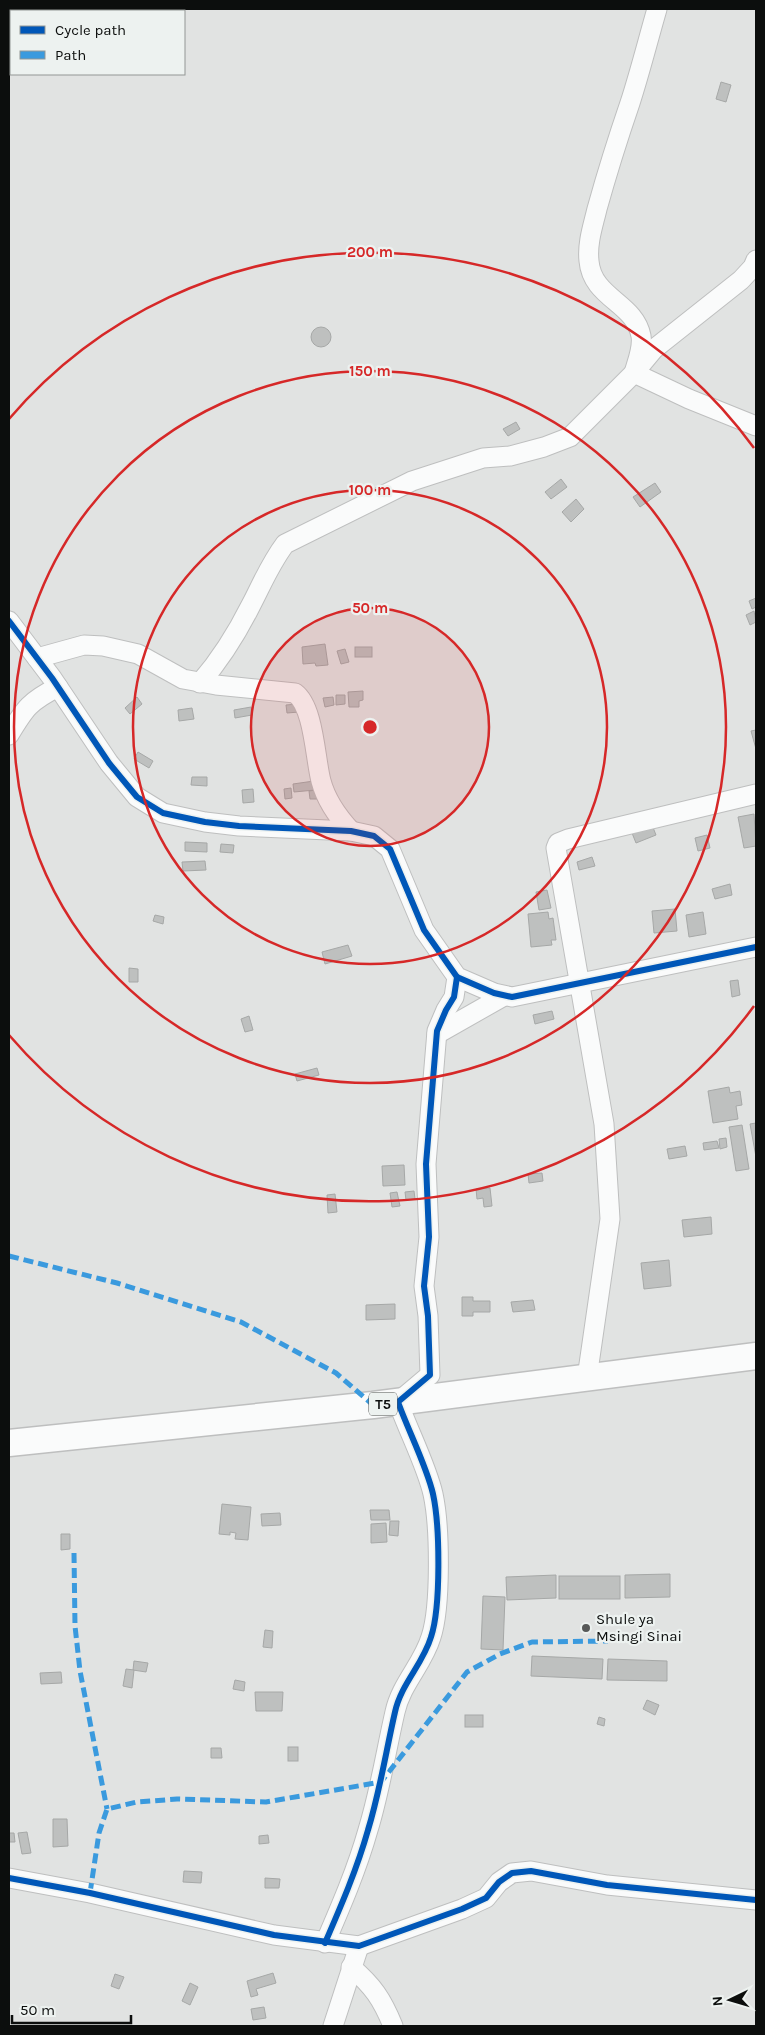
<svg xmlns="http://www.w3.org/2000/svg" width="765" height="2035" viewBox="0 0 765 2035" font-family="Karla,sans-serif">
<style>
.building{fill:#bec0bf;stroke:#a6a8a7}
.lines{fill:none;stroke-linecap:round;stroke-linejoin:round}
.minor-casing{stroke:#bebfbf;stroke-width:21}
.highway-casing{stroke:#bebfbf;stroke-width:29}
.minor{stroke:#fafbfb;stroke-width:19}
.highway{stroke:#fafbfb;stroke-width:26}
.quiet{stroke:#3a9ade;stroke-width:5;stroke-dasharray:10 5;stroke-linecap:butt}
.cycleway-casing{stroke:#edf2f0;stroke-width:9}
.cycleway{stroke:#0057b8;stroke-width:6}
.ring{fill:none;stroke:#d62828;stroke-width:2.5}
.poi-dot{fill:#575958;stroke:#edf2f0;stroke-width:2}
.labels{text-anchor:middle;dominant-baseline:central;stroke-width:4.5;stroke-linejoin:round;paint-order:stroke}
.shield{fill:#edf2f0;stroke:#505251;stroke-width:1}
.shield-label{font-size:14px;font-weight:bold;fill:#0c0e0d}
.poi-label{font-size:15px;fill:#0c0e0d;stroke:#edf2f0;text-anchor:start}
.centre{fill:#d62828;stroke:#edf2f0;stroke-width:2.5}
.ring-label{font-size:15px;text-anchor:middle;font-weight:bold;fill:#d62828;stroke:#edf2f0;stroke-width:4.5;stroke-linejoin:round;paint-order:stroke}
</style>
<rect width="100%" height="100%" fill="#e1e3e2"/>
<g class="building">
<polygon points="721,82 731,85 726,102 716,99"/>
<circle cx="321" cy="337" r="10"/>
<polygon points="516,422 520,429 508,436 503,429"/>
<polygon points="561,479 567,487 551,499 545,492"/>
<polygon points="655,483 661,492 640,507 633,497"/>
<polygon points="576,499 584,509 571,522 562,512"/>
<polygon points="756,598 756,607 752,609 749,601"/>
<polygon points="754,611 756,622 750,625 746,615"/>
<polygon points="325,644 328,665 316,666 315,663 303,664 302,647"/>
<rect x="355" y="647" width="17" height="10"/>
<polygon points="345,649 349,662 341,664 337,651"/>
<polygon points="363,691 363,700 359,701 359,707 349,707 348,692"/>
<polygon points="336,695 345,695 345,704 336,705"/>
<polygon points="137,697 142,704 130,714 125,708"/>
<polygon points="333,697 334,705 325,707 323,698"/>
<polygon points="298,704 299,712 287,713 286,705"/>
<polygon points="251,707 252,715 235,718 234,710"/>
<polygon points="192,708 194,719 179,721 178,710"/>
<polygon points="756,730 756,749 751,731"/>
<polygon points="138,752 153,761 149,768 134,759"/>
<polygon points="192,777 207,777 207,786 191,785"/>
<polygon points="314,781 315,790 294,792 293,784"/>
<polygon points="291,788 292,798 285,799 284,789"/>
<polygon points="253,789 254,802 243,803 242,790"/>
<polygon points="316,790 317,799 310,799 309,791"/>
<polygon points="754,814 756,846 744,848 738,817"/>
<polygon points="652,825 656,835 636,843 632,833"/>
<polygon points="707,835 710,848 698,851 695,838"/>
<polygon points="185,842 207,843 207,852 185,851"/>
<polygon points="221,844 234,845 233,853 220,852"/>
<polygon points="592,857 595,866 579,870 577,862"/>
<polygon points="205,861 206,870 183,871 182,862"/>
<polygon points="730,884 732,895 715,899 712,889"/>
<polygon points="547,890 551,908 539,910 536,892"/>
<polygon points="675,909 677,931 654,933 652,911"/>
<polygon points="548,912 549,919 553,918 556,940 551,940 552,945 531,947 528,914"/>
<polygon points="703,912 706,934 689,937 686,915"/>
<polygon points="155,915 164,917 163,924 153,921"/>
<polygon points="348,945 352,956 325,964 322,952"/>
<polygon points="129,968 138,969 138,982 129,982"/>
<polygon points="738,980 740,995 732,997 730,981"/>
<polygon points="552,1011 554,1019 535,1024 533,1015"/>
<polygon points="249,1016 253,1030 245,1032 241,1019"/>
<polygon points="317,1068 319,1075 297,1081 295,1074"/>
<polygon points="729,1087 730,1093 740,1091 742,1105 736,1106 738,1119 713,1123 708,1091"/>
<polygon points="756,1123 756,1157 750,1124"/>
<polygon points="742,1125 749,1169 736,1171 729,1127"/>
<polygon points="726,1138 727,1147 720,1149 719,1139"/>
<polygon points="717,1141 719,1148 704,1150 703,1143"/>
<polygon points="685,1146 687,1156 669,1159 667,1149"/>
<polygon points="404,1165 405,1185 383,1186 382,1166"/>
<polygon points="542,1173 543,1181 529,1183 528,1174"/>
<polygon points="490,1188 492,1206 484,1207 483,1198 477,1199 476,1189"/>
<polygon points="414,1191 415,1199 406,1200 405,1192"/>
<polygon points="397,1192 400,1206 392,1207 390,1193"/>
<polygon points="335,1194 337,1212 328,1213 327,1195"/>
<polygon points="711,1217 712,1234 684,1237 682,1220"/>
<polygon points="669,1260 671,1286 644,1289 641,1263"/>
<polygon points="462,1297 473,1297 473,1301 490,1301 490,1312 473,1312 473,1316 462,1316"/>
<polygon points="533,1300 535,1310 513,1312 511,1302"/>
<polygon points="395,1304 395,1319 366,1320 366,1305"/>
<polygon points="222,1504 251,1507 248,1540 235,1539 236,1533 230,1532 230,1535 219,1534"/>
<polygon points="370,1510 389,1510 390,1520 371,1520"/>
<polygon points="280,1513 281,1525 262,1526 261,1514"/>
<polygon points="390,1521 399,1521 398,1536 389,1535"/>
<polygon points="386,1523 387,1542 371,1543 371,1524"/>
<polygon points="61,1534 70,1534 70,1549 61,1550"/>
<polygon points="670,1574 670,1597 625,1598 625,1575"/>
<polygon points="556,1575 556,1598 507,1600 506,1577"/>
<rect x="559" y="1576" width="61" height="23"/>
<polygon points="483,1596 505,1597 503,1650 481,1649"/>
<polygon points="265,1630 273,1631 272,1648 263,1647"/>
<polygon points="532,1656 603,1659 602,1679 531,1676"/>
<polygon points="608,1659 667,1661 667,1681 607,1680"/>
<polygon points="134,1661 148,1663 146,1672 133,1670"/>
<polygon points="126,1669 134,1670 132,1688 123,1686"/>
<polygon points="61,1672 62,1683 41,1684 40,1673"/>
<polygon points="235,1680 245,1682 244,1691 233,1689"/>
<polygon points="255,1692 283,1692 282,1711 256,1711"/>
<polygon points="647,1700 659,1705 655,1715 643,1709"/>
<rect x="465" y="1715" width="18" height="12"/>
<polygon points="599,1717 605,1719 604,1726 597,1724"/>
<rect x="288" y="1747" width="10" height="14"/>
<polygon points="211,1748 221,1748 222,1758 211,1758"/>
<polygon points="53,1819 67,1819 68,1846 53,1847"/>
<polygon points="27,1832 31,1853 22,1854 18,1833"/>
<polygon points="9,1833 14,1833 15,1842 9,1842"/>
<polygon points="268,1835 269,1843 259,1844 259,1836"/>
<polygon points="184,1871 202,1872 201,1883 183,1882"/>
<polygon points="265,1878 280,1879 279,1888 265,1888"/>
<polygon points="273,1973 276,1983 256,1989 258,1995 251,1997 247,1981"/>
<polygon points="115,1974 124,1977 119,1989 111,1986"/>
<polygon points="190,1983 198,1987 190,2005 182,2001"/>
<polygon points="264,2007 266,2018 253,2020 251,2009"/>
</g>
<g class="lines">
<defs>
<g id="minor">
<path d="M657,9C648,40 640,72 630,103C618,138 607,173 597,209C593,226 587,243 589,261C592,298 635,303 641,336C643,348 637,362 634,373L689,399L756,426"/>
<polyline points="9,621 52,678 109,763 137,797 163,813 205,822 239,826 351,831 374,836 390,849 424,930 457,977 494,993 512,997 756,947"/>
<path d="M37,658L84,645L103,646L138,654L183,679L216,685L295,693C314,707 315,758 321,781C326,800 338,817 351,831"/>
<path d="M200,683C220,660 237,633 251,605C262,584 270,564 285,544L412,481L483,458L510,456L544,447L570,437L634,373L654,349L741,280L753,267L756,260"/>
<path d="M9,735C25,708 30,701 58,687"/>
<polyline points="437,1034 504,996"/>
<polyline points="587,1378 610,1219 604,1124 556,848 558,843 568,839 756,794"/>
<polyline points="9,1878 90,1893 274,1935 359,1946 462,1909 486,1898 499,1882 512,1873 531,1871 607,1885 756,1900"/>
<path d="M325,1943C341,1906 357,1869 368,1830C380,1791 386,1751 395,1712C401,1684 423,1664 431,1637C441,1607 440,1526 433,1494C427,1467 408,1430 398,1402L430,1375L428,1316L424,1286L429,1237L426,1164L437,1031L446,1010L454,997L457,977"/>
<path d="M351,1967C373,1986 382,1999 393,2026"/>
<polyline points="333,2026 359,1946"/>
</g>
<polyline id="highway" points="9,1443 373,1405 756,1356"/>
</defs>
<use href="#minor" class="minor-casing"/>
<use href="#highway" class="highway-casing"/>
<use href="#minor" class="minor"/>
<use href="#highway" class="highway"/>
<g class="quiet">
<polyline points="9,1256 117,1283 241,1322 336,1373 373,1405"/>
<polyline points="74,1553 75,1626 80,1671 107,1809"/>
<polyline points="90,1893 99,1833 107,1809 137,1802 177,1799 266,1802 381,1782 467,1672 500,1654 532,1642 608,1641"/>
</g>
<defs>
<g id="cycleway">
<polyline points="9,621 52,678 109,763 137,797 163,813 205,822 239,826 351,831 374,836 390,849 424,930 457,977 494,993 512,997 756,947"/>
<polyline points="9,1878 90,1893 274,1935 359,1946 462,1909 486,1898 499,1882 512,1873 531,1871 607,1885 756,1900"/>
<path d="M325,1943C341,1906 357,1869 368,1830C380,1791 386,1751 395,1712C401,1684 423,1664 431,1637C441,1607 440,1526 433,1494C427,1467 408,1430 398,1402L430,1375L428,1316L424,1286L429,1237L426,1164L437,1031L446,1010L454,997L457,977"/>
</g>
</defs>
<use href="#cycleway" class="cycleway-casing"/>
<use href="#cycleway" class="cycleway"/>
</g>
<circle cx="370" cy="727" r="119" fill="#d62828" fill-opacity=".12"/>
<g class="ring">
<circle cx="370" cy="727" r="119"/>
<circle cx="370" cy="727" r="237"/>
<circle cx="370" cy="727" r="356"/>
<path d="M754 1006A475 475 0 0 1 9 1035M9 419A475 475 0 0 1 754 448"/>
</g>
<circle class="poi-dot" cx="586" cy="1628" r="5"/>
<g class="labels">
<rect class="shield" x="369" y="1392.5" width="28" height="23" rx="4"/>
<g class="shield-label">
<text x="383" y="1404">T5</text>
</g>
<g class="poi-label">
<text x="596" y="1619">Shule ya<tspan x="596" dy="17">Msingi Sinai</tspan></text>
</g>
</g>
<circle cx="370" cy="727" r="8" class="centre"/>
<g class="ring-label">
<text x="370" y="257">200 m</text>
<text x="370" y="376">150 m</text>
<text x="370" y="495">100 m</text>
<text x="370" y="613">50 m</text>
</g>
<rect width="765" height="2035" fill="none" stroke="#0c0e0d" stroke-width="20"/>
<rect x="10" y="10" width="175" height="65" fill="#edf2f0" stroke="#939795"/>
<rect x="20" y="26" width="25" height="8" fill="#0057b8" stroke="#939795"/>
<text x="55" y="35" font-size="15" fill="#0c0e0d">Cycle path</text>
<rect x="20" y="51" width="25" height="8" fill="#3a9ade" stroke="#939795"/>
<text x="55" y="60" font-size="15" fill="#0c0e0d">Path</text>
<g transform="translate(730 2000) rotate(265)" stroke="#edf2f0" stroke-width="4" paint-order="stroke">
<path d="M0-4L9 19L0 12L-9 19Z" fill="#0c0e0d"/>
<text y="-8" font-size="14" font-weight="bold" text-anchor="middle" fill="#0c0e0d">N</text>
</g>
<path d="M12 2015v8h119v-8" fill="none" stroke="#0c0e0d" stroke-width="2.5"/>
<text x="20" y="2015" font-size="15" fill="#0c0e0d" stroke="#edf2f0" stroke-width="4" paint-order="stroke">50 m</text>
</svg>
